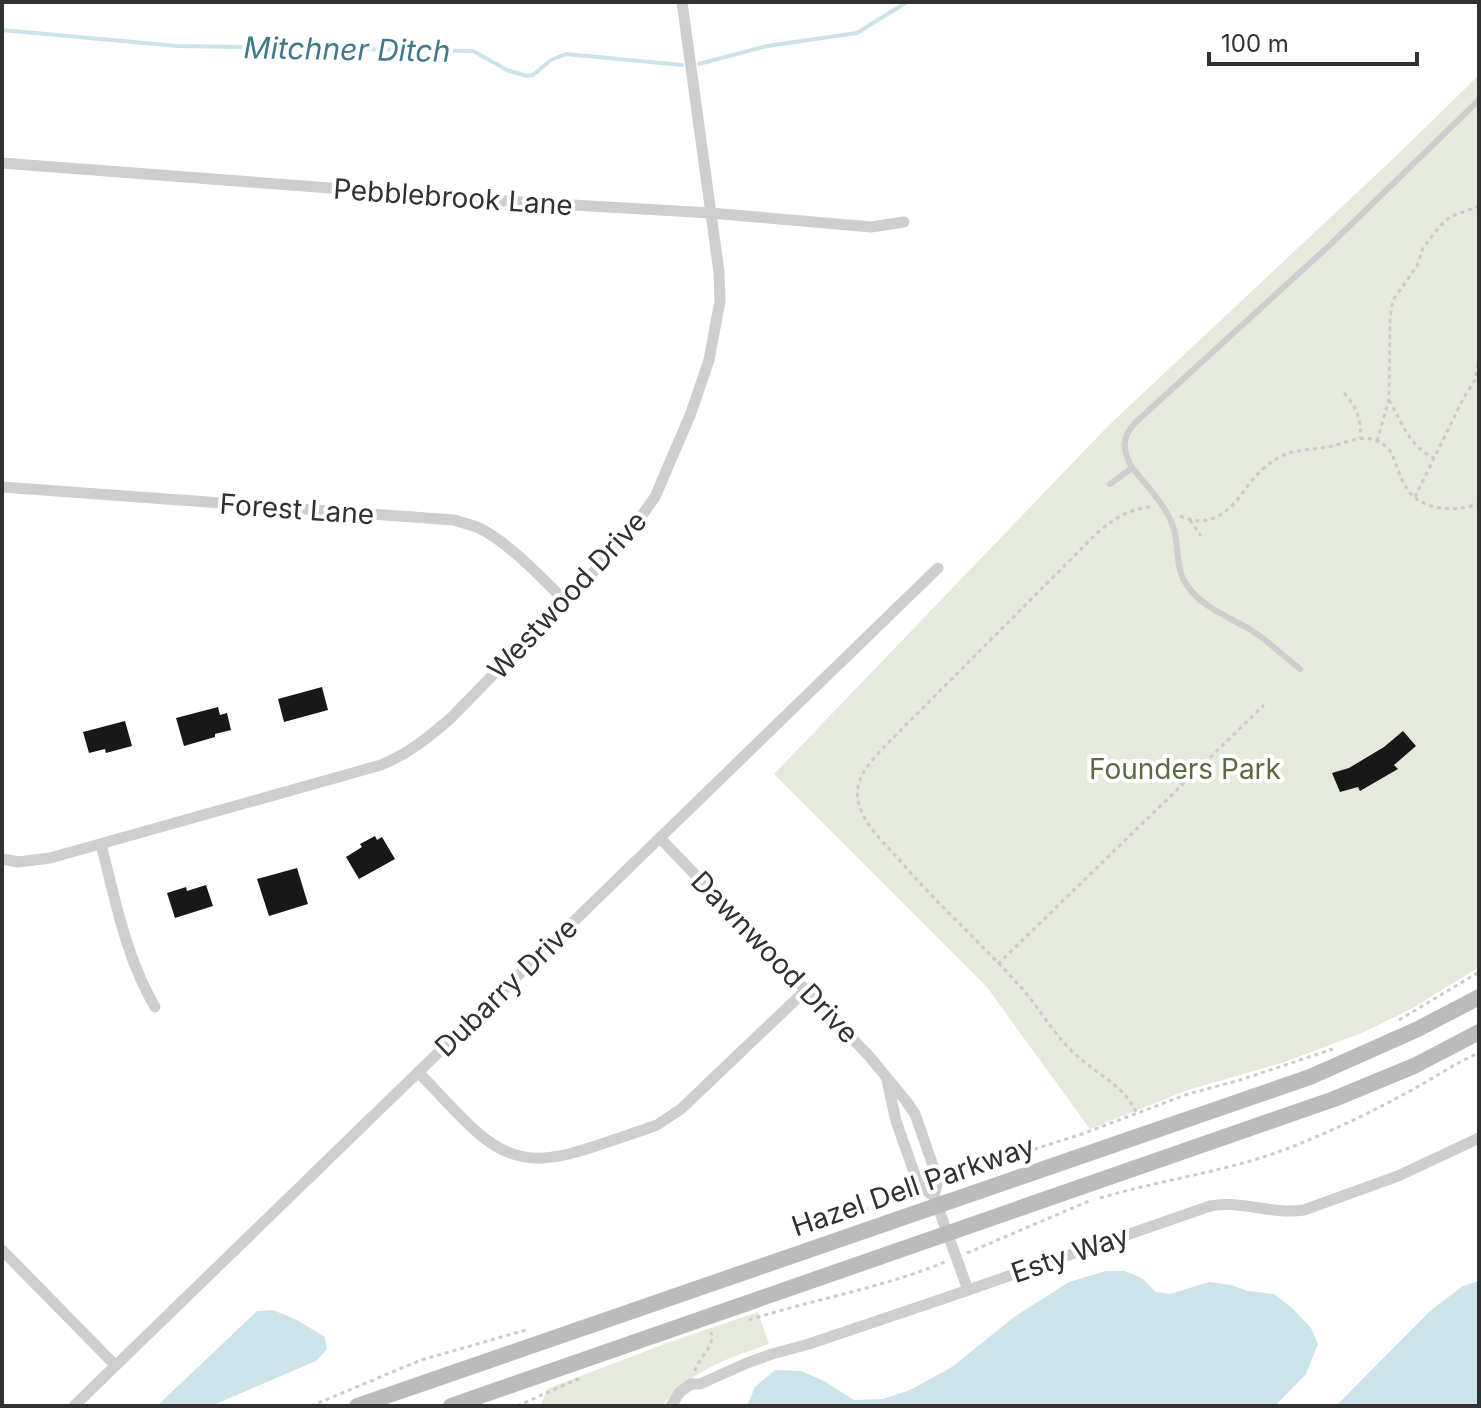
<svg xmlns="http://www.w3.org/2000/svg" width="1481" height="1408" viewBox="0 0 1481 1408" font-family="Inter,sans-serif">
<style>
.green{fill:#e6eadd}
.water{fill:#cbe3e9}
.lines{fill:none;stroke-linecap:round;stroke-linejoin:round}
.stream{stroke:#cbe3e9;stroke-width:4}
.building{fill:#181818}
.path{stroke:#cbcbcb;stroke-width:3;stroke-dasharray:4 4;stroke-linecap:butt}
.service{stroke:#cecece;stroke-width:6}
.minor{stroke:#cecece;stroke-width:11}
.secondary{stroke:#bbb;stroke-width:16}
.labels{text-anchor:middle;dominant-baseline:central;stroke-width:8;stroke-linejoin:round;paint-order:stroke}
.street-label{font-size:28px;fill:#313131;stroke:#fff}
.park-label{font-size:28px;fill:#5c6b40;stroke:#fff}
.water-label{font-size:30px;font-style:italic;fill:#407a89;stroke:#fff}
</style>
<rect width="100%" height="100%" fill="#fff"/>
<g class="green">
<polygon points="1479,75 1479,967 1413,1008 1362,1033 1282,1063 1188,1090 1090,1129 986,986 774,774 1110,424 1396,156"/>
<path d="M758,1312L769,1344C730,1357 688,1372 662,1406L541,1405L547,1389L667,1343Z"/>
</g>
<g class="water">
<polygon points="1106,1271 1125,1271 1143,1279 1156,1292 1170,1294 1209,1282 1231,1285 1248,1291 1274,1294 1292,1308 1311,1328 1318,1344 1306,1374 1275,1406 747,1406 755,1387 775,1370 801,1371 824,1381 854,1400 883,1399 910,1390 952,1367 1014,1317 1069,1282"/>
<polygon points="1479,1281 1479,1406 1336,1406 1430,1311 1463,1286"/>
<polygon points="273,1310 297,1320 325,1337 327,1349 316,1361 211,1406 157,1406 257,1311"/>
</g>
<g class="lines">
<g class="stream">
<polyline points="2,30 177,46 473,51 507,70 527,76 533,75 551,60 566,54 682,65"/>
<polyline points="699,64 767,46 857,33 907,2"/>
</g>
</g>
<g class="building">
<polygon points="322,687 328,710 284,722 278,699"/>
<polygon points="218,707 220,715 227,713 231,730 215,734 215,737 184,746 176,718"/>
<polygon points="125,721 132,746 106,753 105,749 89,753 83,732"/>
<polygon points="1403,731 1416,746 1394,765 1398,769 1360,791 1358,787 1340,792 1332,773 1349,768 1384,747"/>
<polygon points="375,836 377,840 382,837 395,859 359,879 346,857 362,847 360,844"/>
<polygon points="297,868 308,904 269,916 257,879"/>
<polygon points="206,885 213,906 175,918 167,893 186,887 187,891"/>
</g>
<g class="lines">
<g class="path">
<path d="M1344,393C1356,406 1362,420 1360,438"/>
<path d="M1389,400C1403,424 1408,445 1434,458"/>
<polyline points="1377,441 1389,399 1390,318 1393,300 1417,266 1423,248 1440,226 1450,217 1479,206"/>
<polyline points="1415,497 1464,397 1475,380 1479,358"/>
<path d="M1180,516C1192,521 1204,523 1216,517C1237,508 1247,482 1264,468C1285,450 1296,451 1322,448C1347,445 1370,426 1391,452C1397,465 1401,483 1411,494C1429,512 1457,511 1479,504"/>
<polyline points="1190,520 1201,536"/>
<polyline points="998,964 1264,705"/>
<polyline points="1399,1020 1479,972"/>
<path d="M1136,1112C1124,1085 1095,1073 1075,1054C1052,1033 1038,1005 1017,983C977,939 933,900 895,855C880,839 862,822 858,800C854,779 871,761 884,747L1096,534C1112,520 1128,509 1150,507"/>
<polyline points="950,1176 1082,1134 1188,1094 1240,1080 1333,1049"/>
<path d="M1100,1198C1164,1179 1232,1171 1294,1146C1339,1128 1384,1106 1426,1082C1443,1072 1460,1061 1479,1053"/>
<polyline points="813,1232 909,1191"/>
<polyline points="967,1253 1089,1201"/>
<path d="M749,1320C814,1299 882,1288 945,1262"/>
<path d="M695,1371C699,1356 715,1349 711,1332"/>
<polyline points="311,1406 421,1360 526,1330"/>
<polyline points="517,1406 580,1378"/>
</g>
<g class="service">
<path d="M1132,468C1147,485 1167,507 1174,529C1179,547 1175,567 1186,584C1201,607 1227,616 1251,630C1268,641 1284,656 1300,669"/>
<path d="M1110,484L1132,468C1122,449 1121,438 1136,422L1331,244L1479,100"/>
</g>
<g class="minor">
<polyline points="2,163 487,200 711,213 871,227 904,222"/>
<path d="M2,487L454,520C463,523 472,525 479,528C508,542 541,577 564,600"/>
<polyline points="660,838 869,1056 906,1101 915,1114 938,1180 934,1196 968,1290"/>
<path d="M101,844C115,899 126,958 155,1007"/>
<path d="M2,859L18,862L50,858L381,765C408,754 429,737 451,718L598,567L635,525L655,497L691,413L709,360L720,301L719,272L682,2"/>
<path d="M418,1072C438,1092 457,1115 478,1133C519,1169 553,1160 599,1145C619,1138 638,1132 657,1125L681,1109L807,989"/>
<polyline points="887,1080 896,1121 919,1186 934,1196"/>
<polyline points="2,1250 115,1365"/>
<polyline points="74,1406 938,568"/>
<path d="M671,1406L680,1392L691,1384H700L747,1363L772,1354L809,1344L951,1296L1210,1206C1241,1200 1273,1215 1304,1210L1398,1176L1479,1138"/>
</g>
<g class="secondary">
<polyline points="357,1406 1310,1077 1418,1029 1479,997"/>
<polyline points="451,1406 1334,1099 1414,1066 1479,1032"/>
</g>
</g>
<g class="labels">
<g class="street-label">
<text transform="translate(453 197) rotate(4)">Pebblebrook Lane</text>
<text transform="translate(297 509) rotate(4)">Forest Lane</text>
<text transform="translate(567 595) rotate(-47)">Westwood Drive</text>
<text transform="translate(775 957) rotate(46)">Dawnwood Drive</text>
<text transform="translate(506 987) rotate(-44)">Dubarry Drive</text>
<text transform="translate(913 1186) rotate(-19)">Hazel Dell Parkway</text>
<text transform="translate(1070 1254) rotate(-19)">Esty Way</text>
</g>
<g class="park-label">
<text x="1185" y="769">Founders Park</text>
</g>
<g class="water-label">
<text transform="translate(347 49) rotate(1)">Mitchner Ditch</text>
</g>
</g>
<rect width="1481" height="1408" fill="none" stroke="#313131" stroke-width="8"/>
<path d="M1209 52v12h208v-12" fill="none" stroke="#313131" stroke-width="4"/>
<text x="1221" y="52" font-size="24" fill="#313131" stroke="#ffffff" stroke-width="6" paint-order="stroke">100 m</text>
</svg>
